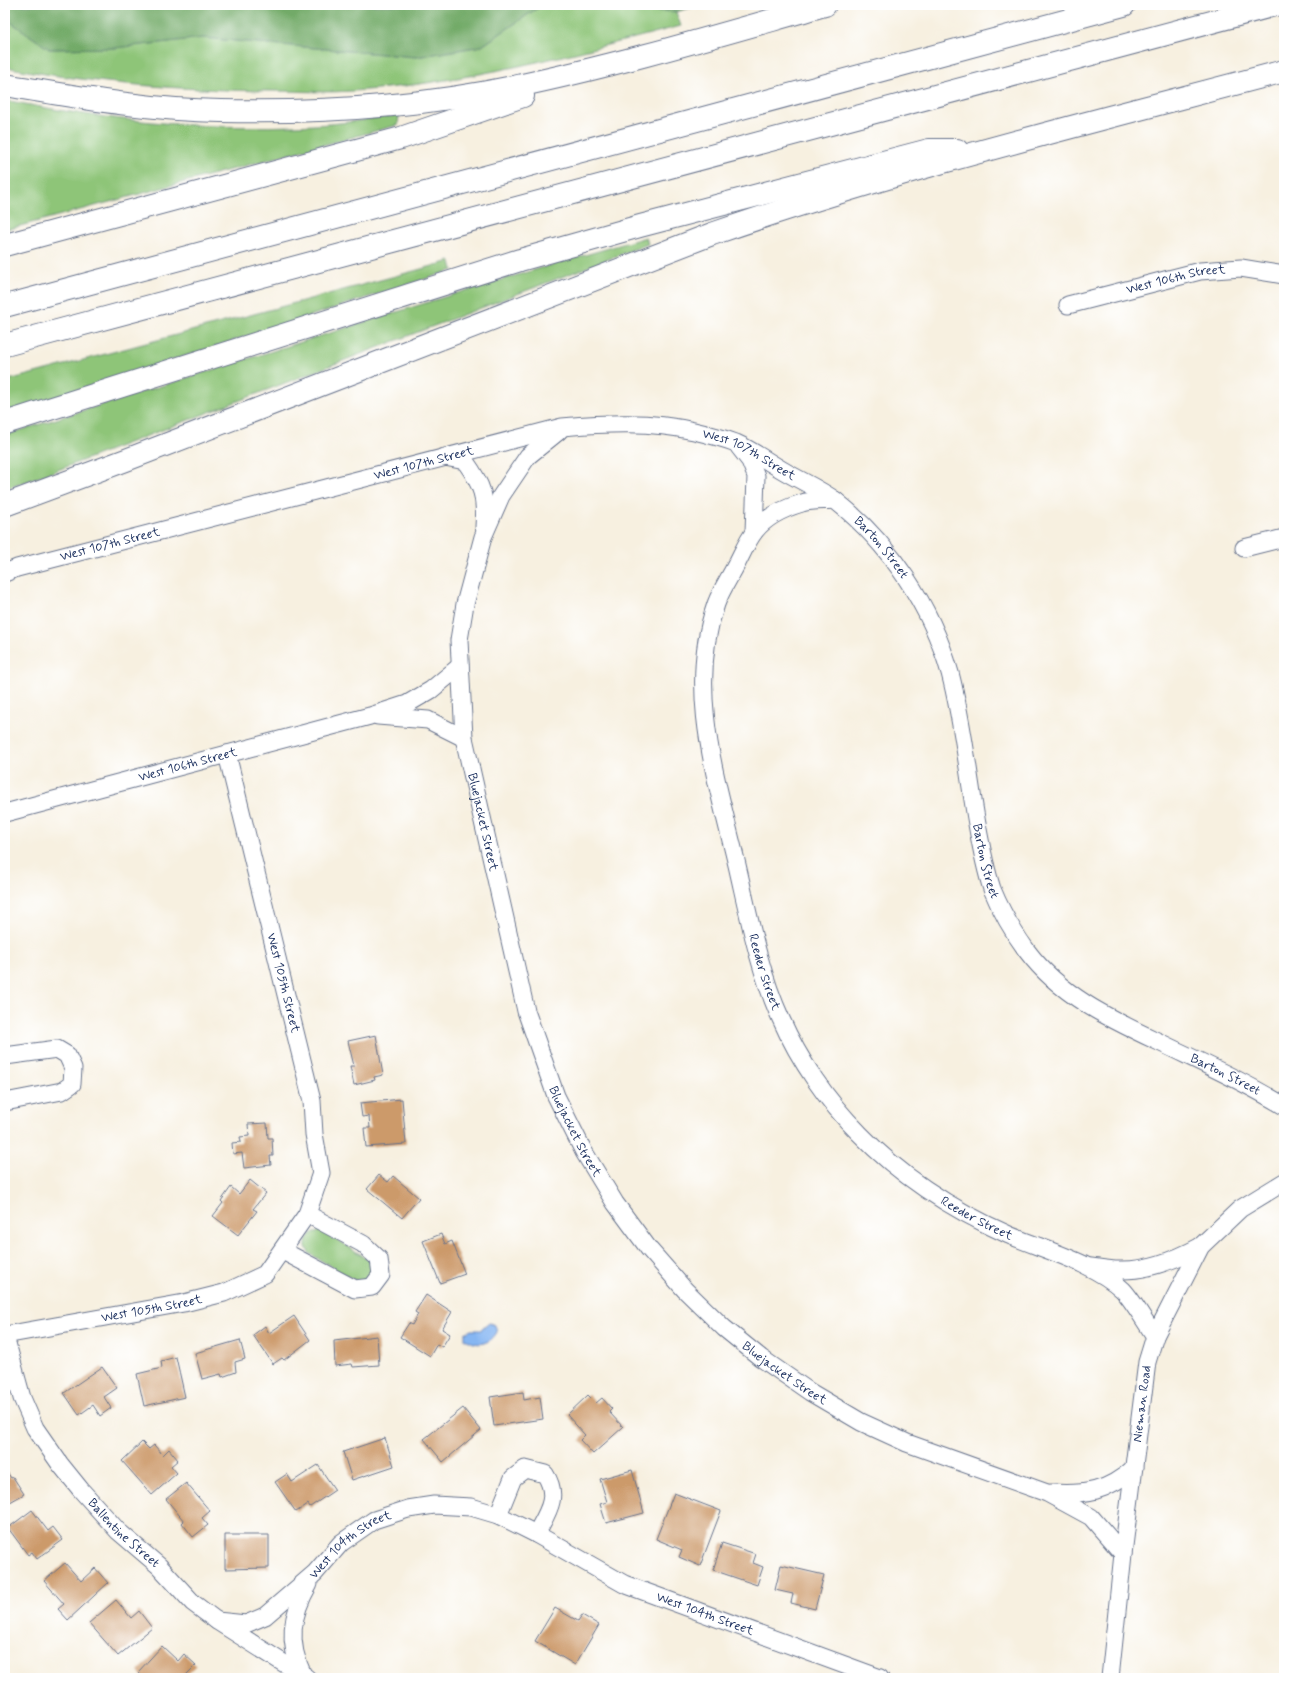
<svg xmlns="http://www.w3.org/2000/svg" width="1289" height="1683" viewBox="0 0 1289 1683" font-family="Mynerve,sans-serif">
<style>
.green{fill:#8ec578;stroke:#547a6b}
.forest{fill:#72aa68;stroke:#466c63}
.water{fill:#86b6f2;stroke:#5072a8}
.building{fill:#cc9a6a}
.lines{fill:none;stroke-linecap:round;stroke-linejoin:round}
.minor-casing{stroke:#68738c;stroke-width:19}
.highway-casing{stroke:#68738c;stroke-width:24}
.minor{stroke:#fff;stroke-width:17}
.highway{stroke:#fff;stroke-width:22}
.labels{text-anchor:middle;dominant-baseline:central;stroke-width:3;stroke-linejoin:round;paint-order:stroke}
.street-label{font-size:13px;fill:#1b2f5e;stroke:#fff}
</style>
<rect width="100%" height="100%" fill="#fff"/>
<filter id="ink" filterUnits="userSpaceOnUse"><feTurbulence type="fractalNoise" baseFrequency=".025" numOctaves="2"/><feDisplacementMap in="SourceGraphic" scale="8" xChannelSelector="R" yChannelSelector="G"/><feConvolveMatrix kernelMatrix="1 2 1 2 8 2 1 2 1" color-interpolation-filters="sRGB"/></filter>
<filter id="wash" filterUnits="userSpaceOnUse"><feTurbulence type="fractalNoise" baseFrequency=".012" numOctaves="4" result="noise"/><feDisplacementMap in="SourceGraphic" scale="16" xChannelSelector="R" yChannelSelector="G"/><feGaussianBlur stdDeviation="0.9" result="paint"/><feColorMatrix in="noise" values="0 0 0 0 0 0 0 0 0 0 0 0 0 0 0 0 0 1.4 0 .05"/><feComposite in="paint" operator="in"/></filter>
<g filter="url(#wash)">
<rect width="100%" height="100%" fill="#f7f0e0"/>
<g class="green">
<path d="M542,5H570L676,12L681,26C573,54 466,83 354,91C327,93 299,91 272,91C182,90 93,84 5,67V18L49,49L115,48L203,38L416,57L482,46Z"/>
<path d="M5,100C111,122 221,132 330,124C353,122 376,118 399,115L398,125L5,230Z"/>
<polygon points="646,237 648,244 45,475 5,489 5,435 470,289"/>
<polygon points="451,261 453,270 5,414 5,381"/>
<path d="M319,1231L327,1233L371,1261C379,1273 368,1279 359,1283L310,1254L306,1248C305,1238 309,1233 319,1231Z"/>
</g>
<g class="forest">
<polygon points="5,5 542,5 482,46 416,57 203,38 115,48 49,49 5,18"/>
<polygon points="570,5 701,5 676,12"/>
</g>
<path class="water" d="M489,1323L495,1325L497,1332C493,1340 483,1346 474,1343C470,1342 468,1340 465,1339V1333L471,1330H481Z"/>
<g id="blocks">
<g class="building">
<polygon points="376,1035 383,1075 374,1077 375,1080 354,1085 350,1066 354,1066 348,1041"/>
<polygon points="402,1099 406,1144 366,1147 364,1128 370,1128 369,1116 362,1117 360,1103"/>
<polygon points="267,1123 268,1138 272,1138 273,1156 270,1156 271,1165 244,1168 242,1153 233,1154 232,1143 241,1142 240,1137 249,1136 248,1124"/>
<polygon points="379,1175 388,1182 393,1176 419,1198 402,1218 367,1189"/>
<polygon points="250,1180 266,1193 253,1209 257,1211 238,1235 213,1216 223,1203 221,1201 231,1187 239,1194"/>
<polygon points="441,1234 445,1244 452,1241 465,1274 440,1283 423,1241"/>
<polygon points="426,1295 452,1312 442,1329 450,1334 442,1347 437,1344 430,1356 400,1337 409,1323 412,1325 418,1314 415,1312"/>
<polygon points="294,1316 310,1340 284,1360 282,1358 273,1364 253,1335 265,1326 269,1333"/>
<polygon points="377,1336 379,1365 353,1367 352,1364 335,1366 334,1341"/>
<polygon points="240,1340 245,1359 235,1362 236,1372 222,1377 221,1374 202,1379 195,1353"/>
<polygon points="176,1357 185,1397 144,1406 137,1374 162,1368 161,1361"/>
<polygon points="102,1367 117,1388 104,1397 111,1408 100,1416 93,1405 79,1415 64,1393"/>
<polygon points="523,1392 524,1400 540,1397 543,1419 494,1426 490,1397"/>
<polygon points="588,1395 596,1403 602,1398 612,1409 609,1412 623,1427 593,1454 580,1440 585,1435 567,1415"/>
<polygon points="463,1408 481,1430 443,1462 424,1439"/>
<polygon points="385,1438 394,1466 352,1480 343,1452"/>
<polygon points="142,1442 149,1449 154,1445 163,1455 169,1449 178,1460 171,1466 177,1473 152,1495 122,1461"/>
<polygon points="318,1465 335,1490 310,1507 308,1504 296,1512 275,1482 287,1474 292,1482"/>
<polygon points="5,1469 11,1478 13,1477 24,1494 5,1505"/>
<polygon points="632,1470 644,1513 606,1523 600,1504 607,1502 600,1479"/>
<polygon points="186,1483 210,1511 202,1518 208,1525 193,1537 182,1523 184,1521 166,1499"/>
<polygon points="674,1493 721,1511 700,1566 679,1557 682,1550 656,1539"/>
<polygon points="32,1510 48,1531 53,1527 63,1540 37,1559 32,1552 28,1555 8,1528"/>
<polygon points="225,1535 269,1535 269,1568 225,1569"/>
<polygon points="722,1543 756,1554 753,1563 763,1567 757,1585 713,1570"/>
<polygon points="65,1563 81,1581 95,1568 108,1583 68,1620 58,1609 64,1604 44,1581"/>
<polygon points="781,1565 824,1575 815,1609 791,1603 793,1594 775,1590"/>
<polygon points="116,1600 131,1618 139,1611 152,1628 118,1656 89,1623"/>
<polygon points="555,1608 578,1621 582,1615 599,1625 575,1665 535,1641"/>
<polygon points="162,1646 178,1661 184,1654 196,1665 183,1678 144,1678 138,1672"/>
</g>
</g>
</g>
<g filter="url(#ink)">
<use href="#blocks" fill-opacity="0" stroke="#68738c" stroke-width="1"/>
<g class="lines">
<defs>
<g id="minor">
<path id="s1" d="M1068,305L1200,271L1241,268L1284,275"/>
<path id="s2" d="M559,431L528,456L501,496L483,537L465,604L459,640L464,738L526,1011L556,1096L584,1152L615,1203L649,1249L685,1290L724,1328L761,1358L810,1392L861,1422L907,1443L1047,1493L1091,1517L1123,1554"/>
<polyline points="739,447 750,461 756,476 754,532"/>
<path d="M445,457L465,461C483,486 486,497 484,527"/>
<path id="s3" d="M835,500C824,501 811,500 802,503C785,508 766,517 755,531C747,541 742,554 736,565C730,577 721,590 716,604C686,690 717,780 737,865C749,917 759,971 781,1019C799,1060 827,1101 859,1133C901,1177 953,1210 1009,1235C1045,1250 1094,1263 1123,1290C1134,1302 1145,1322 1155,1336"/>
<polyline points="1244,548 1284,538"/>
<path id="s4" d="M5,573L17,568L562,427C607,423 650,421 694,431C707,434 723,438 736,443C752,450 768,462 784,471C801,481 820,489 836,501C890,544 931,606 950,673C963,722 968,774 977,824C981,846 985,868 992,889C1001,911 1013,932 1027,951C1060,995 1108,1018 1157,1041C1200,1062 1244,1081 1284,1106"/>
<polyline points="378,716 428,720 464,738"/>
<path id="s5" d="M5,813L370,716L407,704L431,690L460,666"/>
<polyline points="5,1056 57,1049 67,1055 73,1068 72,1084 62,1091 5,1102"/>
<polyline points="283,1251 355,1289 372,1287 381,1275 379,1259 363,1244 307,1214"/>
<path d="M1091,1267C1100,1268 1109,1270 1119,1270C1147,1271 1177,1259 1201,1246"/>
<path id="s6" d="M5,1335L184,1303L224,1293L265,1274L307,1214L321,1173L314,1134L312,1101L227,754"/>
<path id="s7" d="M5,1336L22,1398L35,1428L60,1464L81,1490L118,1531L159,1566L193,1603L217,1621L307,1678"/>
<path d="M1051,1493C1086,1495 1107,1492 1134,1468"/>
<path d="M498,1515L513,1478L525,1469L545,1474C560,1497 547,1513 536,1534"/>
<path id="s8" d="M217,1621L246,1624L265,1616L315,1573L341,1543L374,1520L408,1509L434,1505L471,1507L498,1515L536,1534L624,1584L880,1678"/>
<path d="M303,1675C287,1642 291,1615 309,1584"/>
<path id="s9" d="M1110,1678L1123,1554L1147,1362L1155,1336L1201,1246L1240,1209L1284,1182"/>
</g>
<g id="highway">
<path d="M5,85C77,97 148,110 221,111C318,113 418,107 513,87C619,65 722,34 825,5"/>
<polyline points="5,245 401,138 523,96"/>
<polyline points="5,306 1124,5"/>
<polyline points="5,345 1275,5"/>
<polyline points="5,423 520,260 640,226 929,150 957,150"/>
<path d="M5,505L126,460L712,234C899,169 1092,122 1284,71"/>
</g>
</defs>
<use href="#minor" class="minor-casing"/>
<use href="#highway" class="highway-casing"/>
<use href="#minor" class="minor"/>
<use href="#highway" class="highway"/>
</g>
</g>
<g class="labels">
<g class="street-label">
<text stroke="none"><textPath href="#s1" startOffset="111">West 106th Street</textPath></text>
<text stroke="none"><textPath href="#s4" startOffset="769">West 107th Street</textPath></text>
<text stroke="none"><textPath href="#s4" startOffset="433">West 107th Street</textPath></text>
<text stroke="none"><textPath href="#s4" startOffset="109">West 107th Street</textPath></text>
<text stroke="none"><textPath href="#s4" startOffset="933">Barton Street</textPath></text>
<text stroke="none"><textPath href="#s5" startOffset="189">West 106th Street</textPath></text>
<text stroke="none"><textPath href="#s2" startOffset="423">Bluejacket Street</textPath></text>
<text stroke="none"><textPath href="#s4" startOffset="1269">Barton Street</textPath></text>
<text stroke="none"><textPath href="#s3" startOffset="548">Reeder Street</textPath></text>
<text transform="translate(283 983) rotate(76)">West 105th Street</text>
<text stroke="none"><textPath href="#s4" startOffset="1605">Barton Street</textPath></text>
<text stroke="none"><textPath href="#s2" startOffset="747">Bluejacket Street</textPath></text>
<text stroke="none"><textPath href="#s3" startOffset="883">Reeder Street</textPath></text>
<text stroke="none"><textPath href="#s6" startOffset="149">West 105th Street</textPath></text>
<text stroke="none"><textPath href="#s2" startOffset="1071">Bluejacket Street</textPath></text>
<text stroke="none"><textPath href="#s9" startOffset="276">Nieman Road</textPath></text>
<text stroke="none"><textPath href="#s7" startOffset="235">Ballentine Street</textPath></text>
<text stroke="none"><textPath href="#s8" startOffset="162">West 104th Street</textPath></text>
<text stroke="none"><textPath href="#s8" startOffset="553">West 104th Street</textPath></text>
</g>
</g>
<rect width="1289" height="1683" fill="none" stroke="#fff" stroke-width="20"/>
</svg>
